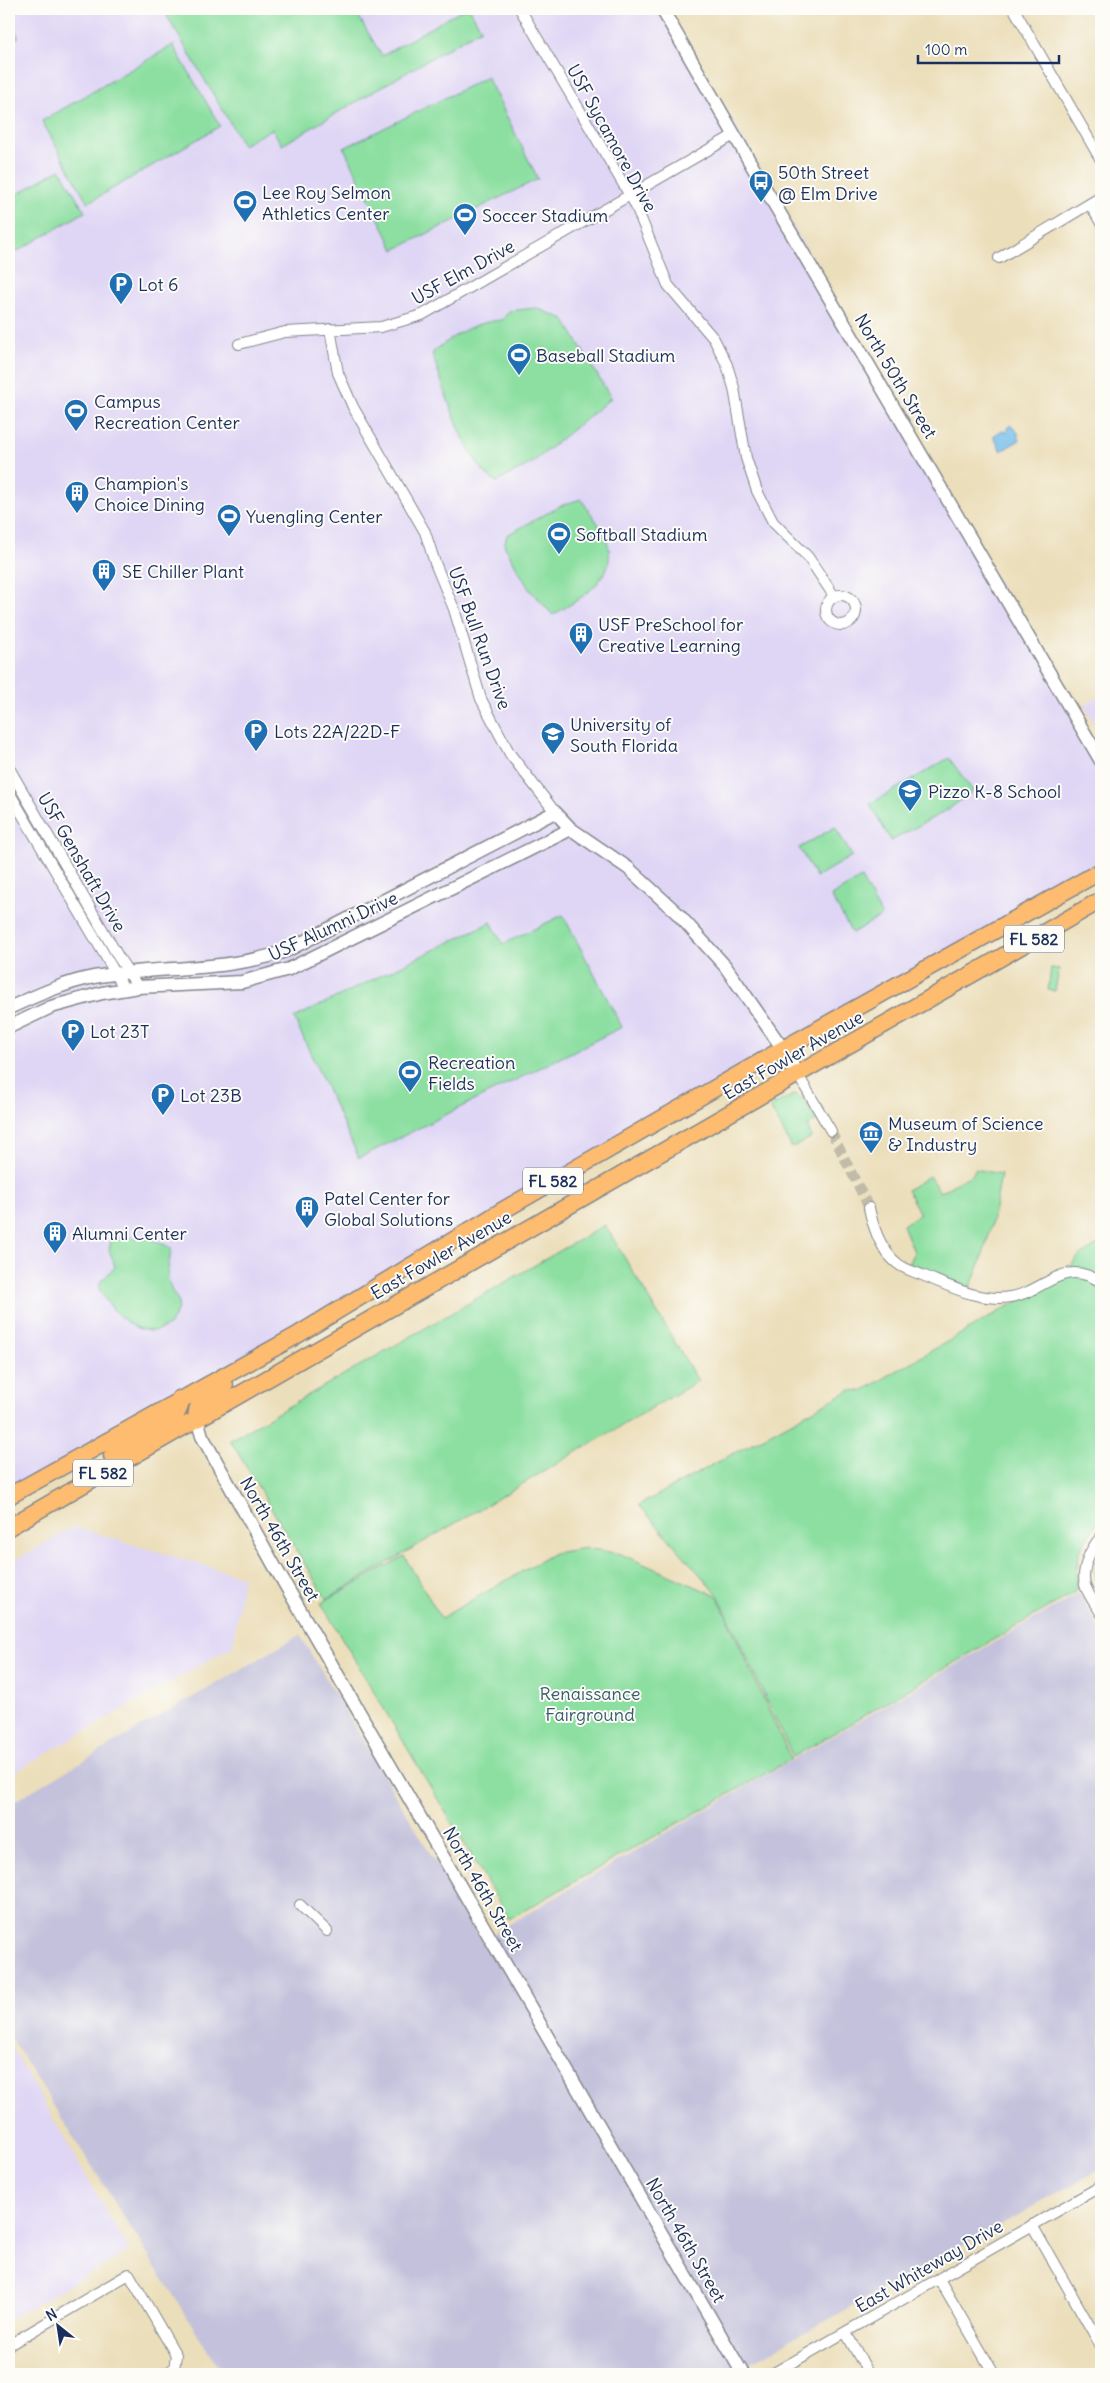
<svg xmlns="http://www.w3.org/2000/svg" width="1110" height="2383" viewBox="0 0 1110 2383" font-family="Delius,sans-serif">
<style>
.built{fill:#dfd5f5}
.industrial{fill:#c3c1db}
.green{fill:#8cdfa1;stroke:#548780}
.water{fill:#70bbe9;stroke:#4675a4}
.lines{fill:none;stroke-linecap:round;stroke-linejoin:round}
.minor-tunnel{stroke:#c1bba8;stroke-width:10;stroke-dasharray:10 5;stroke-linecap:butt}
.minor-casing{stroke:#83868c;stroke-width:12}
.tertiary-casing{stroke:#83868c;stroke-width:15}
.primary-casing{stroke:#83868c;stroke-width:19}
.minor{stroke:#fff;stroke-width:10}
.tertiary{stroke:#fff;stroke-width:12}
.primary{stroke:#fdbc70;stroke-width:16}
.labels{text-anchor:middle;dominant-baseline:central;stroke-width:4;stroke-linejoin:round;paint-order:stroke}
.shield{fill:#fdfcf7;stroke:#5f6c8c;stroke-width:1}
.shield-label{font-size:16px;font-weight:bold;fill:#1b2f5e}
.street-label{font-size:18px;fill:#1b2f5e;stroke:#fdfcf7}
.poi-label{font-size:18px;fill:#1b2f5e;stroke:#fdfcf7;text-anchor:start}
.park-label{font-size:18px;fill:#375b6f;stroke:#fdfcf7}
</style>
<rect width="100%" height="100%" fill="#fdfcf7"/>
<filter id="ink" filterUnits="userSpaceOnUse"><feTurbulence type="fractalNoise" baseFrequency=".02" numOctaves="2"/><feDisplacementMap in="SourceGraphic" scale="10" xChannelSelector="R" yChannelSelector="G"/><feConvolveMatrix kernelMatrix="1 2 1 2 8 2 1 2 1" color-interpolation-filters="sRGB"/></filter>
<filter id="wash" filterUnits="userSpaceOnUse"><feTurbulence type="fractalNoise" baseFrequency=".0096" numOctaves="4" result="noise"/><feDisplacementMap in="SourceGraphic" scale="20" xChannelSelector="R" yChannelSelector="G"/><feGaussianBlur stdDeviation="1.12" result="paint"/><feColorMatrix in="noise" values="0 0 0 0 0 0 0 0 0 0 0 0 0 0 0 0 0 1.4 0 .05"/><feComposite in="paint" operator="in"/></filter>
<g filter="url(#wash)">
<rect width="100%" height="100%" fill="#ebdeba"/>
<g class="built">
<polygon points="9,9 668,9 1101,761 1101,871 9,1498"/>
<polygon points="1101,695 1101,735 1084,705"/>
<polygon points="74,1527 243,1577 233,1646 9,1775 9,1564"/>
<polygon points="9,2042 129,2251 9,2320"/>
</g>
<polygon class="industrial" points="1079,1593 1101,1632 1101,2169 730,2374 223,2374 9,2035 9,1804 300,1635 482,1940"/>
<g class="green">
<polygon points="9,9 12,9 9,21 19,37 9,43"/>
<polygon points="163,9 354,9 382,56 463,9 470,9 481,29 282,145 272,129 243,145"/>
<polygon points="173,45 220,126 88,203 42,121"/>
<polygon points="487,77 538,179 394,250 344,148"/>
<polygon points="60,169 85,212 9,256 9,199"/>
<path d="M536,308L564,319L611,398L532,463L497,482C467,468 443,385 432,353C454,335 473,322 502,320L509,311Z"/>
<path d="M581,499C590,513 607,532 609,549C614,582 576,601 553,615L529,589L504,545L507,535L560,506Z"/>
<polygon points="949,758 973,791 949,809 891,841 870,804"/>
<polygon points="835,827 852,856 816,877 799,848"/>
<polygon points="861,878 882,916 852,933 831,896"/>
<polygon points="563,915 622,1027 359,1158 294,1018 491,922 503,944"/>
<polygon points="1051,968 1059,969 1055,991 1048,990"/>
<polygon points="795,1094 804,1099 816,1121 807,1126 812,1137 792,1148 770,1107"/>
<path d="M975,1169L1001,1174C995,1212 987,1253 970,1287L907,1266L914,1252L903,1225L920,1214L907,1190L929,1176L940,1192L973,1174Z"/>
<polygon points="605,1225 698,1381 326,1599 230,1440"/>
<path d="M120,1237L150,1238L171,1248C171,1258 167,1268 168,1276C172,1307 189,1292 169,1326C163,1328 155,1332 150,1331C128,1330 108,1306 99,1289L100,1282L115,1267L109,1249L111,1241Z"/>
<polygon points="1101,1243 1101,1517 1078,1553 1075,1592 793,1757 718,1595 639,1505 850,1390 862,1391 1009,1306 1059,1280 1078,1257"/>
<polygon points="586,1548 621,1554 717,1596 791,1759 509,1919 321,1603 404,1556 441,1618 554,1553"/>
<path d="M1101,1552V1590C1093,1576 1093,1565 1101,1552Z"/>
</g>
<polygon class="water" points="1011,425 1019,434 1017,435 1020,440 1001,451 993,436 1001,431 1006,432 1007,428"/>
</g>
<g filter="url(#ink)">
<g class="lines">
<polyline class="minor-tunnel" points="831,1131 869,1208"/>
<defs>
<g id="minor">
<polyline points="520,9 635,204 668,285 714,339 727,365 734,388 746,458 757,491 773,522 808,557 834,596"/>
<polyline points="1014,9 1101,160"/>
<polyline points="1090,204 1101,223"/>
<polyline points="999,258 1101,197"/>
<polyline points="330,329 338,373 353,407 425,532 435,563 454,609 481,699 510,754 555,812"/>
<polyline points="239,344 285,332 381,327 422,315 734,135"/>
<circle cx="841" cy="610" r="15"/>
<polyline points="9,768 119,958 138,987"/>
<polyline points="9,792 124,988"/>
<polyline points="798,1075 831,1131"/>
<path d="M869,1208C873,1227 881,1251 898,1264C904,1269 915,1272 922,1275C950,1286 979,1302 1010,1297C1046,1292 1061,1257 1101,1282"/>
<path d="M1101,1537C1090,1549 1081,1569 1085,1585C1088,1595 1096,1605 1101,1613"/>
<polyline points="300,1905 327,1931"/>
<polyline points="1032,2225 1101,2346"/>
<polyline points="939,2279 994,2374"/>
<polyline points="846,2333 869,2374"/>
<polyline points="9,2345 129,2274 176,2355 174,2369 164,2374"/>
<polyline points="772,2374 1101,2186"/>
</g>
<g id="tertiary">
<polyline points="662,9 766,190 1101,761"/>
<path d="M9,1008C35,996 66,982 94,977C159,966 224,972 286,951L555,812L571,829L628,868L677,913L725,966L783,1049L798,1075"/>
<polyline points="9,1027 51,1007 102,993 138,987 242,982 289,969 571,829"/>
<polyline points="197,1419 202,1436 275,1567 743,2374"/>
</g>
<g id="primary">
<path d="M197,1419C194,1401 210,1394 225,1385"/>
<polyline points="112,1456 176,1415 180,1406 179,1399"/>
<polyline points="9,1496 294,1337 500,1212 783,1049 1101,871"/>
<polyline points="9,1527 1101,900"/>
</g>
</defs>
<use href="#minor" class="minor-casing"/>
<use href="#tertiary" class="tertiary-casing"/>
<use href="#primary" class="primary-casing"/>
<use href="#minor" class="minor"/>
<use href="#tertiary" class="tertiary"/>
<use href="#primary" class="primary"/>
</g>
</g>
<defs>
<symbol id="bus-pin" viewBox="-11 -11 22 30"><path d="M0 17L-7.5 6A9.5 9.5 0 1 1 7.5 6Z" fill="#1f6fb2" stroke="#fdfcf7"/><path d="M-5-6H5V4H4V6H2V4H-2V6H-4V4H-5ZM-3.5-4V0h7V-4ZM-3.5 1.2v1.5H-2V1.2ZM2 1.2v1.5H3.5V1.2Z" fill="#fff"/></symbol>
<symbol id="stadium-pin" viewBox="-11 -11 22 30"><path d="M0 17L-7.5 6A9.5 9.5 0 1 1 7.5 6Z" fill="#1f6fb2" stroke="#fdfcf7"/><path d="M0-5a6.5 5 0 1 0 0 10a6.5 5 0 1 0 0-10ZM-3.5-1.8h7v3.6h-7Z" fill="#fff"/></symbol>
<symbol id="parking-pin" viewBox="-11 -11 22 30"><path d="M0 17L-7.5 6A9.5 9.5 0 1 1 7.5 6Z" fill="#1f6fb2" stroke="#fdfcf7"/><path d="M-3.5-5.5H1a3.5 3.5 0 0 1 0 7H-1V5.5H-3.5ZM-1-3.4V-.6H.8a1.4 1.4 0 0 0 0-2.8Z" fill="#fff"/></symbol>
<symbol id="building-pin" viewBox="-11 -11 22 30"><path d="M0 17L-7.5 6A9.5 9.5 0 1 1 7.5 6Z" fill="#1f6fb2" stroke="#fdfcf7"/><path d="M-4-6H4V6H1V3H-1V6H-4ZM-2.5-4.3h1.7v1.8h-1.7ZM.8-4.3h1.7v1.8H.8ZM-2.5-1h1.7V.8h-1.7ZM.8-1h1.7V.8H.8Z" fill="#fff"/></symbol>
<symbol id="university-pin" viewBox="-11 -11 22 30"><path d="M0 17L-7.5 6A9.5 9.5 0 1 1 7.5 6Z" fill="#1f6fb2" stroke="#fdfcf7"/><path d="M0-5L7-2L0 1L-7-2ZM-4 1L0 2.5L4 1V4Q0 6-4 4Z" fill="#fff"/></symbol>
<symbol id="school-pin" viewBox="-11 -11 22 30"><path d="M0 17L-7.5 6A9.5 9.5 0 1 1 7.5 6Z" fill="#1f6fb2" stroke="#fdfcf7"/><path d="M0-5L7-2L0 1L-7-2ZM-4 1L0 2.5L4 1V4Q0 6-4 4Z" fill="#fff"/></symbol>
<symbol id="museum-pin" viewBox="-11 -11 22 30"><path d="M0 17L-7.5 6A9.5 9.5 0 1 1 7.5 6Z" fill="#1f6fb2" stroke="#fdfcf7"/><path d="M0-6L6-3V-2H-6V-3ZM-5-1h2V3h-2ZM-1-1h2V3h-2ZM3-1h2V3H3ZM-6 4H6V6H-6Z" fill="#fff"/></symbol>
</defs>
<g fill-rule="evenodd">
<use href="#bus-pin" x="747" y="168" width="28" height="38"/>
<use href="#stadium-pin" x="231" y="188" width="28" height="38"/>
<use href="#stadium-pin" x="451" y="201" width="28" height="38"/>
<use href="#parking-pin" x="107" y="270" width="28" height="38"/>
<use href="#stadium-pin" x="505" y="341" width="28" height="38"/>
<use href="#stadium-pin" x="62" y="397" width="28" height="38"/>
<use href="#building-pin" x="63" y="479" width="28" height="38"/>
<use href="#stadium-pin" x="215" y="502" width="28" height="38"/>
<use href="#stadium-pin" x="545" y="520" width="28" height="38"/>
<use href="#building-pin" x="90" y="557" width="28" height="38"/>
<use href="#building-pin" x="567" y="620" width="28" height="38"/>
<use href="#parking-pin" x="242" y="717" width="28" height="38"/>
<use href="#university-pin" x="539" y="720" width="28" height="38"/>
<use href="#school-pin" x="896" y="777" width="28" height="38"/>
<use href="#parking-pin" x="59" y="1017" width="28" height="38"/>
<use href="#stadium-pin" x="396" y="1058" width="28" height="38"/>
<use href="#parking-pin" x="149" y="1081" width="28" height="38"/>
<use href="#museum-pin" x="857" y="1119" width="28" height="38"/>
<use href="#building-pin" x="293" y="1194" width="28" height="38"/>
<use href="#building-pin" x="41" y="1219" width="28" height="38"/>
</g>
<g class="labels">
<g class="shield">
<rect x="1004" y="925.5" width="60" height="27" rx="4"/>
<rect x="523" y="1167.5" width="60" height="27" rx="4"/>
<rect x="73" y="1459.5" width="60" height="27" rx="4"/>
</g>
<g class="shield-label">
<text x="1034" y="939">FL 582</text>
<text x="553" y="1181">FL 582</text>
<text x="103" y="1473">FL 582</text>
</g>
<g class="street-label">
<text transform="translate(612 138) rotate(61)">USF Sycamore Drive</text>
<text transform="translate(463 272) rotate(-29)">USF Elm Drive</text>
<text transform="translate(896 376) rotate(59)">North 50th Street</text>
<text transform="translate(480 638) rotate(70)">USF Bull Run Drive</text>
<text transform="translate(82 862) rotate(60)">USF Genshaft Drive</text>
<text transform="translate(333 926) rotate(-25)">USF Alumni Drive</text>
<text transform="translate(793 1055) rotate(-30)">East Fowler Avenue</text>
<text transform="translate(441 1255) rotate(-30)">East Fowler Avenue</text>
<text transform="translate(280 1539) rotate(60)">North 46th Street</text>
<text transform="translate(483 1889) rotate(60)">North 46th Street</text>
<text transform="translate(686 2240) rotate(60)">North 46th Street</text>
<text transform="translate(929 2266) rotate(-30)">East Whiteway Drive</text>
</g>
<g class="poi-label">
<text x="778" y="172">50th Street<tspan x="778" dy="21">@ Elm Drive</tspan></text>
<text x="262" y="192">Lee Roy Selmon<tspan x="262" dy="21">Athletics Center</tspan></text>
<text x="482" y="215">Soccer Stadium</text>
<text x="138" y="284">Lot 6</text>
<text x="536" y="355">Baseball Stadium</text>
<text x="94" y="401">Campus<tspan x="94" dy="21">Recreation Center</tspan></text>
<text x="94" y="483">Champion's<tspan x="94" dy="21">Choice Dining</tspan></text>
<text x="246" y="516">Yuengling Center</text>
<text x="576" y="534">Softball Stadium</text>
<text x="122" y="571">SE Chiller Plant</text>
<text x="598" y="624">USF PreSchool for<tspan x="598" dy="21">Creative Learning</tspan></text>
<text x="570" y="724">University of<tspan x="570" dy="21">South Florida</tspan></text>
<text x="274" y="731">Lots 22A/22D-F</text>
<text x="928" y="791">Pizzo K-8 School</text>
<text x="90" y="1031">Lot 23T</text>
<text x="428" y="1062">Recreation<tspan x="428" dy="21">Fields</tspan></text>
<text x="180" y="1095">Lot 23B</text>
<text x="888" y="1123">Museum of Science<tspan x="888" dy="21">&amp; Industry</tspan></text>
<text x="324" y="1198">Patel Center for<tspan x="324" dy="21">Global Solutions</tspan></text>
<text x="72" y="1233">Alumni Center</text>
</g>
<g class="park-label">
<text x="590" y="1693">Renaissance<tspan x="590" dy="21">Fairground</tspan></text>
</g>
</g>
<rect width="1110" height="2383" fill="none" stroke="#fdfcf7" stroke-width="30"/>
<g transform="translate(58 2326) rotate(330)" stroke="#fdfcf7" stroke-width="4" paint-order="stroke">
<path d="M0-4L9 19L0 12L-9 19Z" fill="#1b2f5e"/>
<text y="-8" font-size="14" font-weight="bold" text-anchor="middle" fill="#1b2f5e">N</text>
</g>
<path d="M918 55v8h141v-8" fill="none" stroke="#1b2f5e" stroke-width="2.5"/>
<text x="925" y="55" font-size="15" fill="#1b2f5e" stroke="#fdfcf7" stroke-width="4" paint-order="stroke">100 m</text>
</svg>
